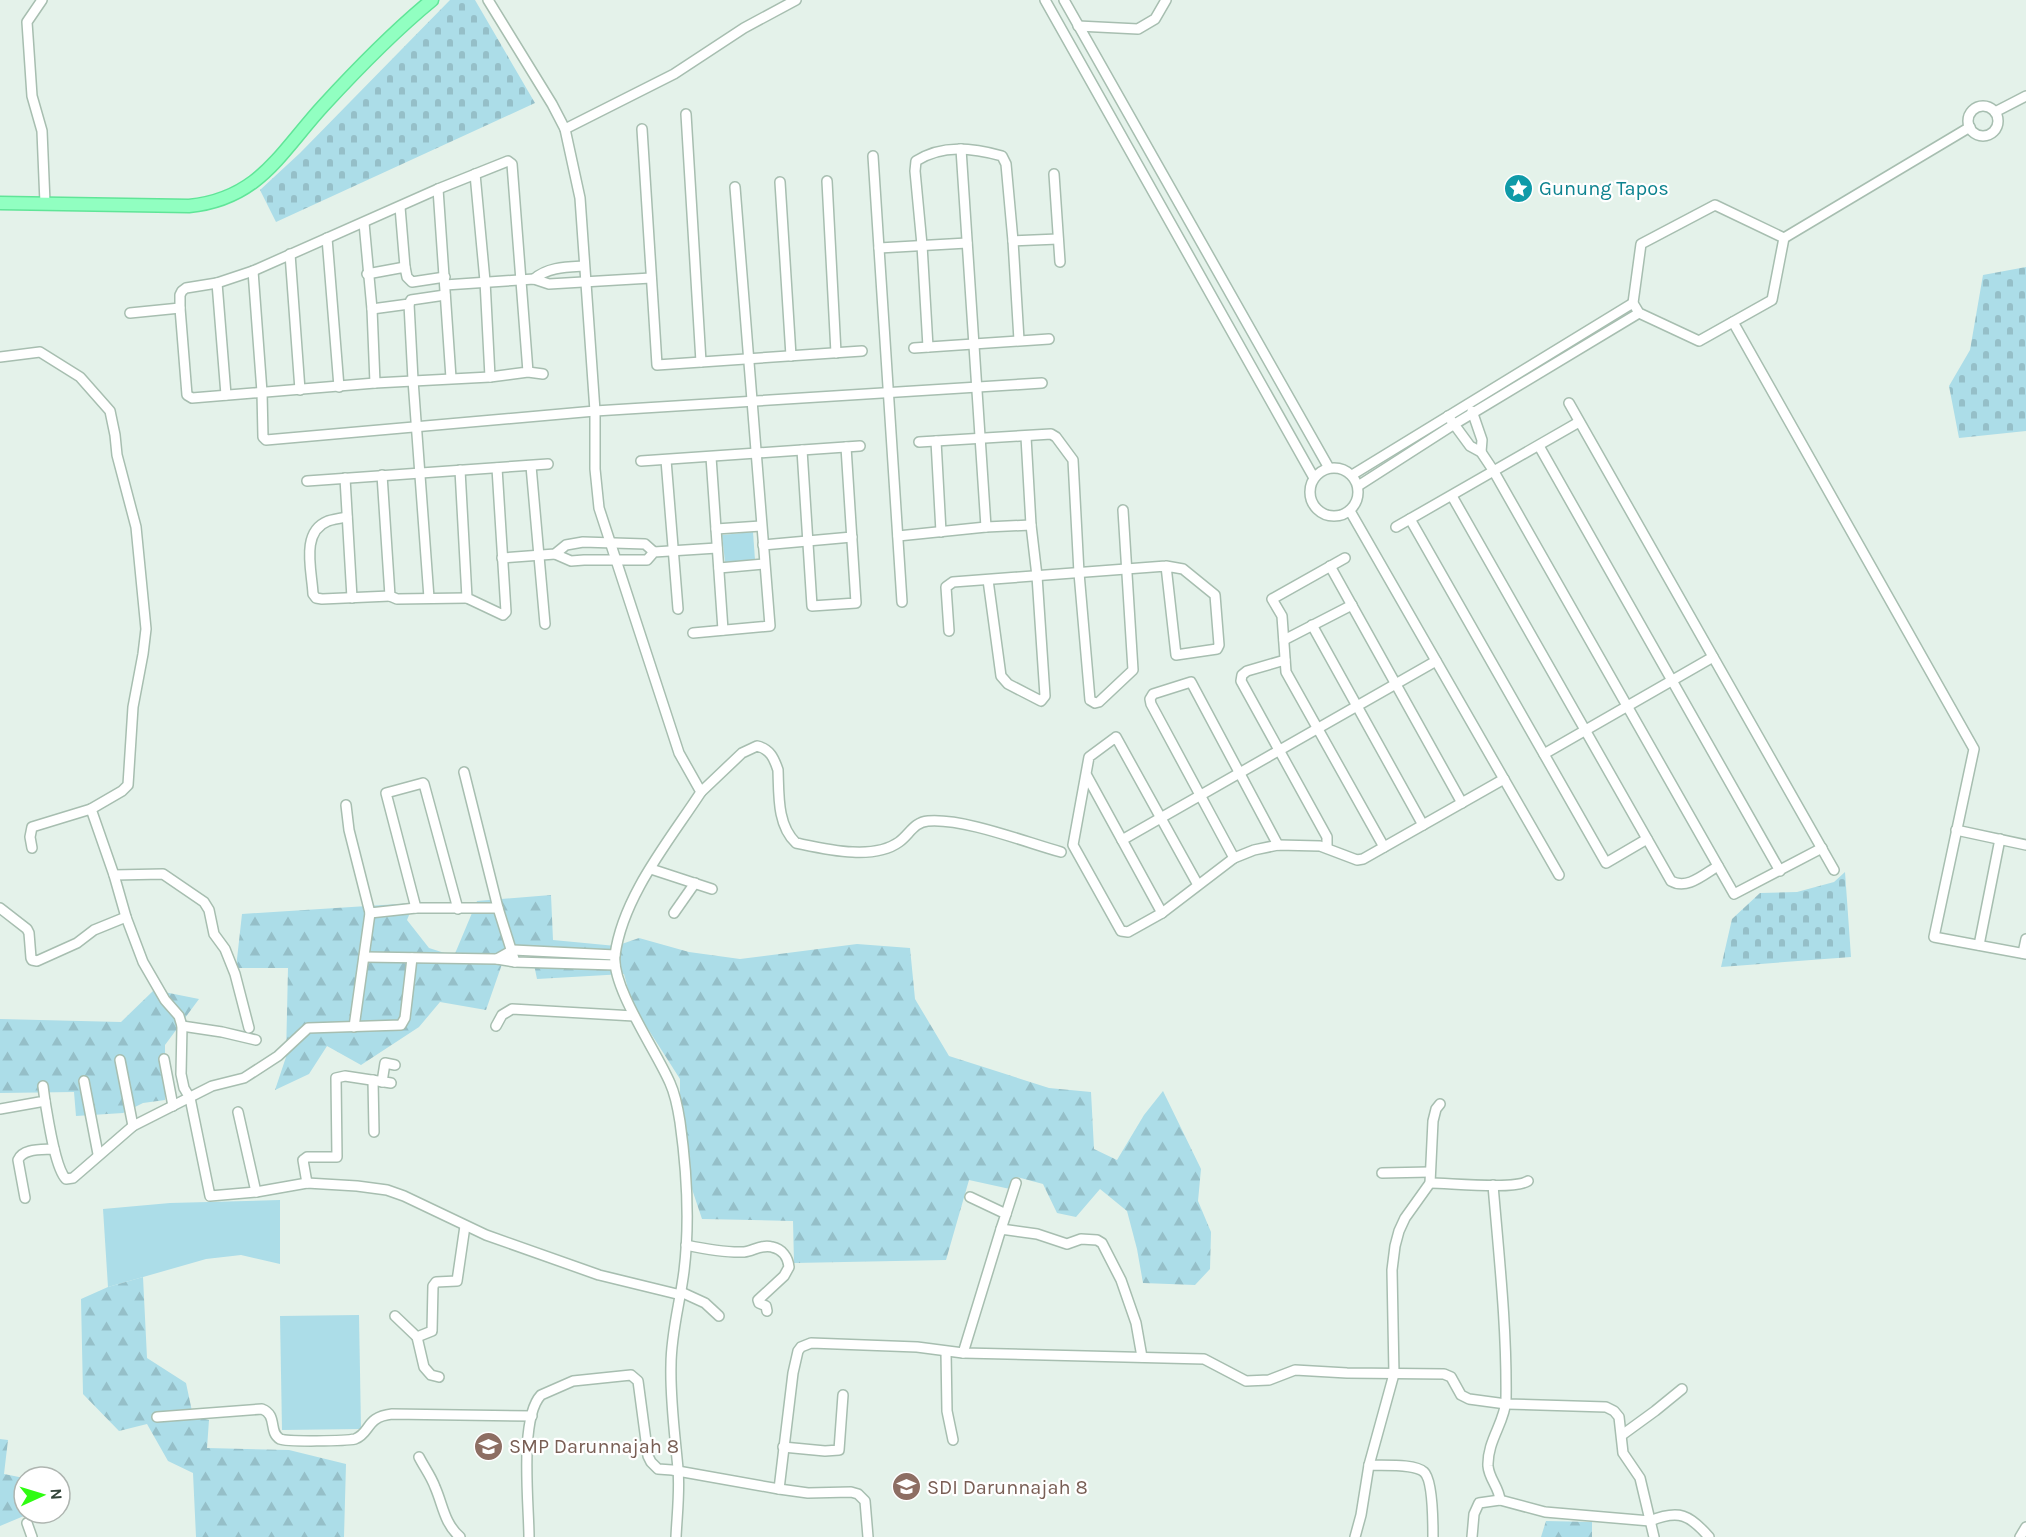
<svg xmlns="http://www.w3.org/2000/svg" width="2026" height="1537" viewBox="0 0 2026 1537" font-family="Karla,sans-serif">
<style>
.green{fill:#acdde8}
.forest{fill:url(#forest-firs)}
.cemetery{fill:url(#cemetery-stones)}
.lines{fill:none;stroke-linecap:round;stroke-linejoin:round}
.minor-casing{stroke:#a7beb0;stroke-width:12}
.major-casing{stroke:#60e598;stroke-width:15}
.minor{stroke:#fff;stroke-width:9}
.major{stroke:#91ffc1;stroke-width:12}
.labels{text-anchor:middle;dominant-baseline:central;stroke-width:4.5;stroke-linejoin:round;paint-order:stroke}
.culture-label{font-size:20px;fill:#0d838f;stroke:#fff;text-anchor:start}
.education-label{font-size:20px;fill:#785e54;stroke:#fff;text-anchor:start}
</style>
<defs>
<pattern id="forest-firs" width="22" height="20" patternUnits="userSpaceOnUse" patternTransform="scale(1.5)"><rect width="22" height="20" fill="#acdde8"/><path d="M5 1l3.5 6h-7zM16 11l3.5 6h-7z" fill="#95bfc8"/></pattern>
<pattern id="cemetery-stones" width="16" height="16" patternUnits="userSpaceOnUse" patternTransform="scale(1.5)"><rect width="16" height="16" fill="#acdde8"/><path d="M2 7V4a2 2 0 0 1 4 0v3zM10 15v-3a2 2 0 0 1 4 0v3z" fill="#95bfc8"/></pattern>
</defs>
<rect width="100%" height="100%" fill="#e4f2ea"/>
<g class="green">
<polygon points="753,532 755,560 725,562 722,535"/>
<polygon points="280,1200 280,1264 241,1255 206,1259 108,1287 103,1209 170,1203"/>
<polygon points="359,1315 361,1429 282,1430 280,1316"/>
</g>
<g class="forest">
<polygon points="551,895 553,940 616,946 639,938 689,952 740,959 857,944 910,948 915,999 949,1056 1049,1088 1091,1092 1094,1149 1117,1160 1144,1115 1163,1091 1201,1169 1198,1201 1211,1232 1210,1269 1195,1285 1143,1283 1137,1249 1127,1211 1100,1189 1076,1217 1057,1213 1043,1184 1017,1177 1010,1189 969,1180 946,1260 794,1263 793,1221 702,1219 680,1153 680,1079 632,1004 624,974 537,979 531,950 509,944 486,1010 440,1002 419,1027 361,1065 327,1046 309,1074 275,1090 286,1057 288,968 236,968 242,914 414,903 407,920 429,948 454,956 477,901"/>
<polygon points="154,990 199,999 165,1045 165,1100 143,1103 123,1113 76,1116 74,1092 0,1093 0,1019 121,1022"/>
<polygon points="143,1277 147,1358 186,1383 193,1416 209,1420 207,1448 289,1450 346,1464 344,1537 196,1537 193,1473 168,1461 147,1424 119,1431 83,1394 81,1299 108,1287"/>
<polygon points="0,1439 8,1440 4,1474 24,1478 24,1513 31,1513 0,1526"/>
<polygon points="1546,1521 1592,1522 1592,1537 1541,1537"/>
</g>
<g class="cemetery">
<polygon points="450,0 475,0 535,103 276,222 260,190 300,153"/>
<polygon points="2026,267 2026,431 1959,438 1949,386 1970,350 1983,275"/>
<polygon points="1845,872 1851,957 1721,967 1732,919 1760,893 1797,892 1834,882"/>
</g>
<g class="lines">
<defs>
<g id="minor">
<polyline points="42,0 27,22 32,96 42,131 45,203"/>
<path d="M488,0L552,104L565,129L580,198L595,411V469L599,508L679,753L701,792C669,841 623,896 615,955C611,987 657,1052 670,1083C676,1096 678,1109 680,1122C687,1172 690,1222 684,1271C680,1303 671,1333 671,1365C670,1400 675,1435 678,1469C680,1491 677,1515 676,1537"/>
<polyline points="1045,0 1314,478"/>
<polyline points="1064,0 1329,468"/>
<polyline points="1078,26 1138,29 1155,19 1166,0"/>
<circle cx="1983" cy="121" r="15"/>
<polyline points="1995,112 2026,96"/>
<polyline points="686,114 701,362"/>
<polyline points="565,129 674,74 744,28 796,0"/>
<polyline points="642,129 657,365 862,351"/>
<polyline points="961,149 986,527"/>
<polyline points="873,156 902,602"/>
<polyline points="475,174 485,281 490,377"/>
<polyline points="1054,174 1060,262"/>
<polyline points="827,181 836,353"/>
<polyline points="780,182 791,356"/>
<polyline points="438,189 451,378"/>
<polygon points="1715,205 1784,238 1772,300 1699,341 1639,313 1633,303 1641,244"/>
<polyline points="400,207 405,267"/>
<polyline points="364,223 372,309 375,383"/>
<polyline points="327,238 339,387"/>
<polyline points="1784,238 1970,127"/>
<polyline points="1013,241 1058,239"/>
<polyline points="879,248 967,243"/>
<polyline points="290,254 300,390"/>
<polyline points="253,271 262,392 263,437 266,440 595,411 1042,383"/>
<polyline points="367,274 405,267 407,277 412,282 445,277"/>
<path d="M534,279C548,267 566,267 584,266"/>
<polyline points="217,283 226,395"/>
<polyline points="445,285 534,279 549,284 651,278"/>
<polyline points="409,304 413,380 429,598"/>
<polyline points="372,309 409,304 411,300 445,295"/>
<polyline points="130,313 180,308"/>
<polyline points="1733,322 1974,749 1934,937 2026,954"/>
<path d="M928,347L922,245L915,171L916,161C943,144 972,148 1002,156L1006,164L1013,241L1019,340"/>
<polyline points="914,348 1049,339"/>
<polyline points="0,357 40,352 80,377 110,411 115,435 117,455 136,527 146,629 143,654 133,707 128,785 122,791 91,809 114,875 126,917 143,962 165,1000 179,1016 182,1026 181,1074 184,1088 190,1098 210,1196 256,1192 307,1183 357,1186 387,1190 404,1196 486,1235 599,1275 681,1295"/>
<polyline points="528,372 512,164 508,161 438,189 253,271 217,283 186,288 182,291 180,295 180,308 187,395 192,398 375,383 490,377 528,372 543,374"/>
<polyline points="1569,403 1834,870"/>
<polyline points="1472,411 1482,440 1481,452"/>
<polyline points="1448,416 1470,446 1481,452 1493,470 1734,894 1822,848"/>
<polyline points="936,441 941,532"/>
<polyline points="919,442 1051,434 1056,437 1073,460 1079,573 1090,700 1095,703 1099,702 1133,670 1123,510"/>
<polyline points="1539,446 1780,871"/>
<polyline points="802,450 812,606 856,603 846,447"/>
<polyline points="711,457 723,630"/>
<polyline points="666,460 678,609"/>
<polyline points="641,461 860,446"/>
<polyline points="531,466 545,624"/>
<circle cx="1334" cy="492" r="24"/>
<polyline points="460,470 467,598 503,615 506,612 497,468"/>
<polyline points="382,475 390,596 397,599 467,598"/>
<polyline points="1352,475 1633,303"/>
<polyline points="345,478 352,598"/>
<polyline points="307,481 548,464"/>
<polyline points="1358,486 1453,425 1639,313"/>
<path d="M1452,496L1671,881C1687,890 1703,875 1718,866"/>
<polyline points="1350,511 1559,875"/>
<path d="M347,517C341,518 334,519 328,521C300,532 312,571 313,594L316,598L322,599L390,596"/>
<polyline points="1410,519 1606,863 1647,839"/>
<polyline points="1396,527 1579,422"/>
<polyline points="716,529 761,526"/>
<polyline points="898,536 986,527 1031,525"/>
<polyline points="763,545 852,537"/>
<polyline points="555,554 571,561 584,560 647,560 654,552 717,548"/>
<polyline points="502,558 555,554 566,545 583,542 645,544 654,552"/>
<polyline points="1345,558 1272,599 1282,616 1286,672 1384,847"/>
<polyline points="1330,566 1462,803"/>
<polyline points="719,568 764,564"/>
<polyline points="988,580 1001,676 1008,684 1041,701 1045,696 1037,576 1031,525 1026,437"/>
<polyline points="1312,625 1423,825"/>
<polyline points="949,631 946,587 953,582 1166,566 1183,569 1215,595 1219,645 1217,649 1176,655 1166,566"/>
<polyline points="693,633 770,626 735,187"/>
<polyline points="1284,640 1352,605"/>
<polyline points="1285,660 1247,671 1242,675 1241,681 1327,837 1327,848"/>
<polyline points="1544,754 1713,657"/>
<polyline points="464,772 498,908 515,962"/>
<polyline points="1087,776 1162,913"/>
<path d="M701,792L742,753L757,746C770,749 774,758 778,770C779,795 777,825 796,843C825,849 873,861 899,842C909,835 914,822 928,821C964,818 1025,842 1061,852"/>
<polyline points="346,805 349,830 370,913 416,908 498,908"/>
<polyline points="1956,830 2026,845"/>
<polyline points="1122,840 1436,661"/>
<polyline points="32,848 30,837 32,827 91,809"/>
<polyline points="1234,858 1151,704 1150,699 1153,694 1191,682 1278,845"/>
<polyline points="651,869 712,889"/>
<polyline points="114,875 163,874 204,902 209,910 214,934 225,949 235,974 249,1028"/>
<polyline points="1198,885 1116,737 1089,757 1073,845 1121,931 1128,932 1162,913 1234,858 1254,850 1278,845 1320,846 1357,860 1363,859 1504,779"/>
<polyline points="0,908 27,929 29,933 31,958 32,960 37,961 77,943 94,930 126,917"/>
<polyline points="416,908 386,793 423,783 424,784 458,909"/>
<polyline points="674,913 695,883"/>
<polyline points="1979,945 2000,839"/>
<polyline points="2023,953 2026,939"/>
<polyline points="364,957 497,959 515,962 615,965"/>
<polyline points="497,959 513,950 615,955"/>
<polyline points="182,1026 222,1032 256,1040"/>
<polyline points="496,1026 502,1015 512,1009 634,1016"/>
<polyline points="354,1027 370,913"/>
<polyline points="164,1059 173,1106"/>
<polyline points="120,1060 133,1126"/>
<polyline points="373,1080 374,1132"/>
<polyline points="84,1081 98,1154"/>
<polyline points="382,1082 385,1063 395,1065"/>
<path d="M45,1101C48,1118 55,1168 66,1179L73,1178L133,1126L212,1086L244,1078L278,1056L308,1028L401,1025L405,1018L412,958"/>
<polyline points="0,1109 45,1101 43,1086"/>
<polyline points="238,1112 256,1192"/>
<polyline points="1382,1173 1430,1172"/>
<polyline points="307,1183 303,1160 307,1157 337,1157 336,1078 345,1076 391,1083"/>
<path d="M1430,1183C1450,1183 1514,1190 1528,1181"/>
<path d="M1493,1185C1499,1257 1507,1328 1506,1400C1505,1422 1487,1441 1488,1466C1489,1479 1499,1487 1500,1500"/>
<polyline points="970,1197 1006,1214 1001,1229"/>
<path d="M25,1198L18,1160C23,1148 42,1150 54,1149"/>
<polyline points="1006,1214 1016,1183"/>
<path d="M686,1245C705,1249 725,1253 744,1252C753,1251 762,1244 772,1247C782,1249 788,1257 789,1267L784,1276L758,1300L759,1303L766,1306L767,1311"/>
<polyline points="681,1292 705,1303 719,1316"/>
<polyline points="395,1316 417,1337 432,1331 433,1286 436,1282 457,1281 465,1226"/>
<polyline points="417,1337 424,1367 431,1375 439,1377"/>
<polyline points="946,1352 947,1411 953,1440"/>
<polyline points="963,1353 1001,1229 1037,1234 1067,1244 1081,1239 1097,1240 1102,1243 1121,1280 1136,1323 1142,1357"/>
<path d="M157,1417L262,1409C278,1415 268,1432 280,1439C287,1442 346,1441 355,1439C371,1433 365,1417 392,1414L532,1416"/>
<polyline points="1622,1435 1655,1411 1682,1389"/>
<polyline points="783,1447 825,1451 839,1450 843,1395"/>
<path d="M419,1457C424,1467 431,1476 435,1487C443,1505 444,1523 460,1537"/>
<path d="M1369,1465C1382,1466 1414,1463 1424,1472C1433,1480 1433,1524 1433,1537"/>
<polyline points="779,1489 808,1493 851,1492 858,1494 865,1501 868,1537"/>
<polyline points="27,1523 32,1537"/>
<path d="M529,1537C529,1505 519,1418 541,1395L573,1381L631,1375L638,1381L648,1456L651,1462L658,1469L672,1470L779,1489L793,1373L798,1351L801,1347L811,1343L917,1347L963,1353L1204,1359L1246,1381L1269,1380L1295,1370L1347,1373L1444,1374L1451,1377L1461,1395L1469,1399L1506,1404L1606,1407L1614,1411L1619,1417L1623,1453L1640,1478L1654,1537"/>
<polyline points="1355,1537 1361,1515 1369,1465 1394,1374 1392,1270 1395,1246 1399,1231 1405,1218 1430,1183 1433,1121 1436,1109 1440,1104"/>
<path d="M1472,1537L1474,1514L1479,1503L1500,1500L1545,1512L1650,1521C1679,1509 1690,1515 1709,1537"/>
<polyline points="2020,1537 2026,1527"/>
</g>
<path id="major" d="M0,203L189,206C259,199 280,153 323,106C357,69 393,32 432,0"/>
</defs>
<use href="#minor" class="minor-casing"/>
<use href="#major" class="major-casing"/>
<use href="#minor" class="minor"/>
<use href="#major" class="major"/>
</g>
<defs>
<symbol id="sight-disc" viewBox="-11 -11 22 22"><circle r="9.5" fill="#0f9aa8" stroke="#fff"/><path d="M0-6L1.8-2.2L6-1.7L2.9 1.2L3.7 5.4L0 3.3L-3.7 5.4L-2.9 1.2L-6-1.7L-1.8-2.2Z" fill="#fff"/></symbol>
<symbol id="school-disc" viewBox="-11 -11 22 22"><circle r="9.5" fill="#8d6e63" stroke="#fff"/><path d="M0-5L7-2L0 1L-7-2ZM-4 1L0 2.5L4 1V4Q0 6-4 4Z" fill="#fff"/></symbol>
</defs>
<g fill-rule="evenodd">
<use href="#sight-disc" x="1502" y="172" width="33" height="33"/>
<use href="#school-disc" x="472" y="1430" width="33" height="33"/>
<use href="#school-disc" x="890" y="1470" width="33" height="33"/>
</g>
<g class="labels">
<g class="culture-label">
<text x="1539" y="188">Gunung Tapos</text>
</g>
<g class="education-label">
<text x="509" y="1446">SMP Darunnajah 8</text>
<text x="927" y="1487">SDI Darunnajah 8</text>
</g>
</g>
<g transform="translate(42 1495) rotate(86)"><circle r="28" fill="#ffffff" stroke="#aeb5b0" stroke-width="1.5"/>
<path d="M0-4.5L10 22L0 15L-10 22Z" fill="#2ffc12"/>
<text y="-9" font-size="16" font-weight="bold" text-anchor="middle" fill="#34453a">N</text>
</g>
</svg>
